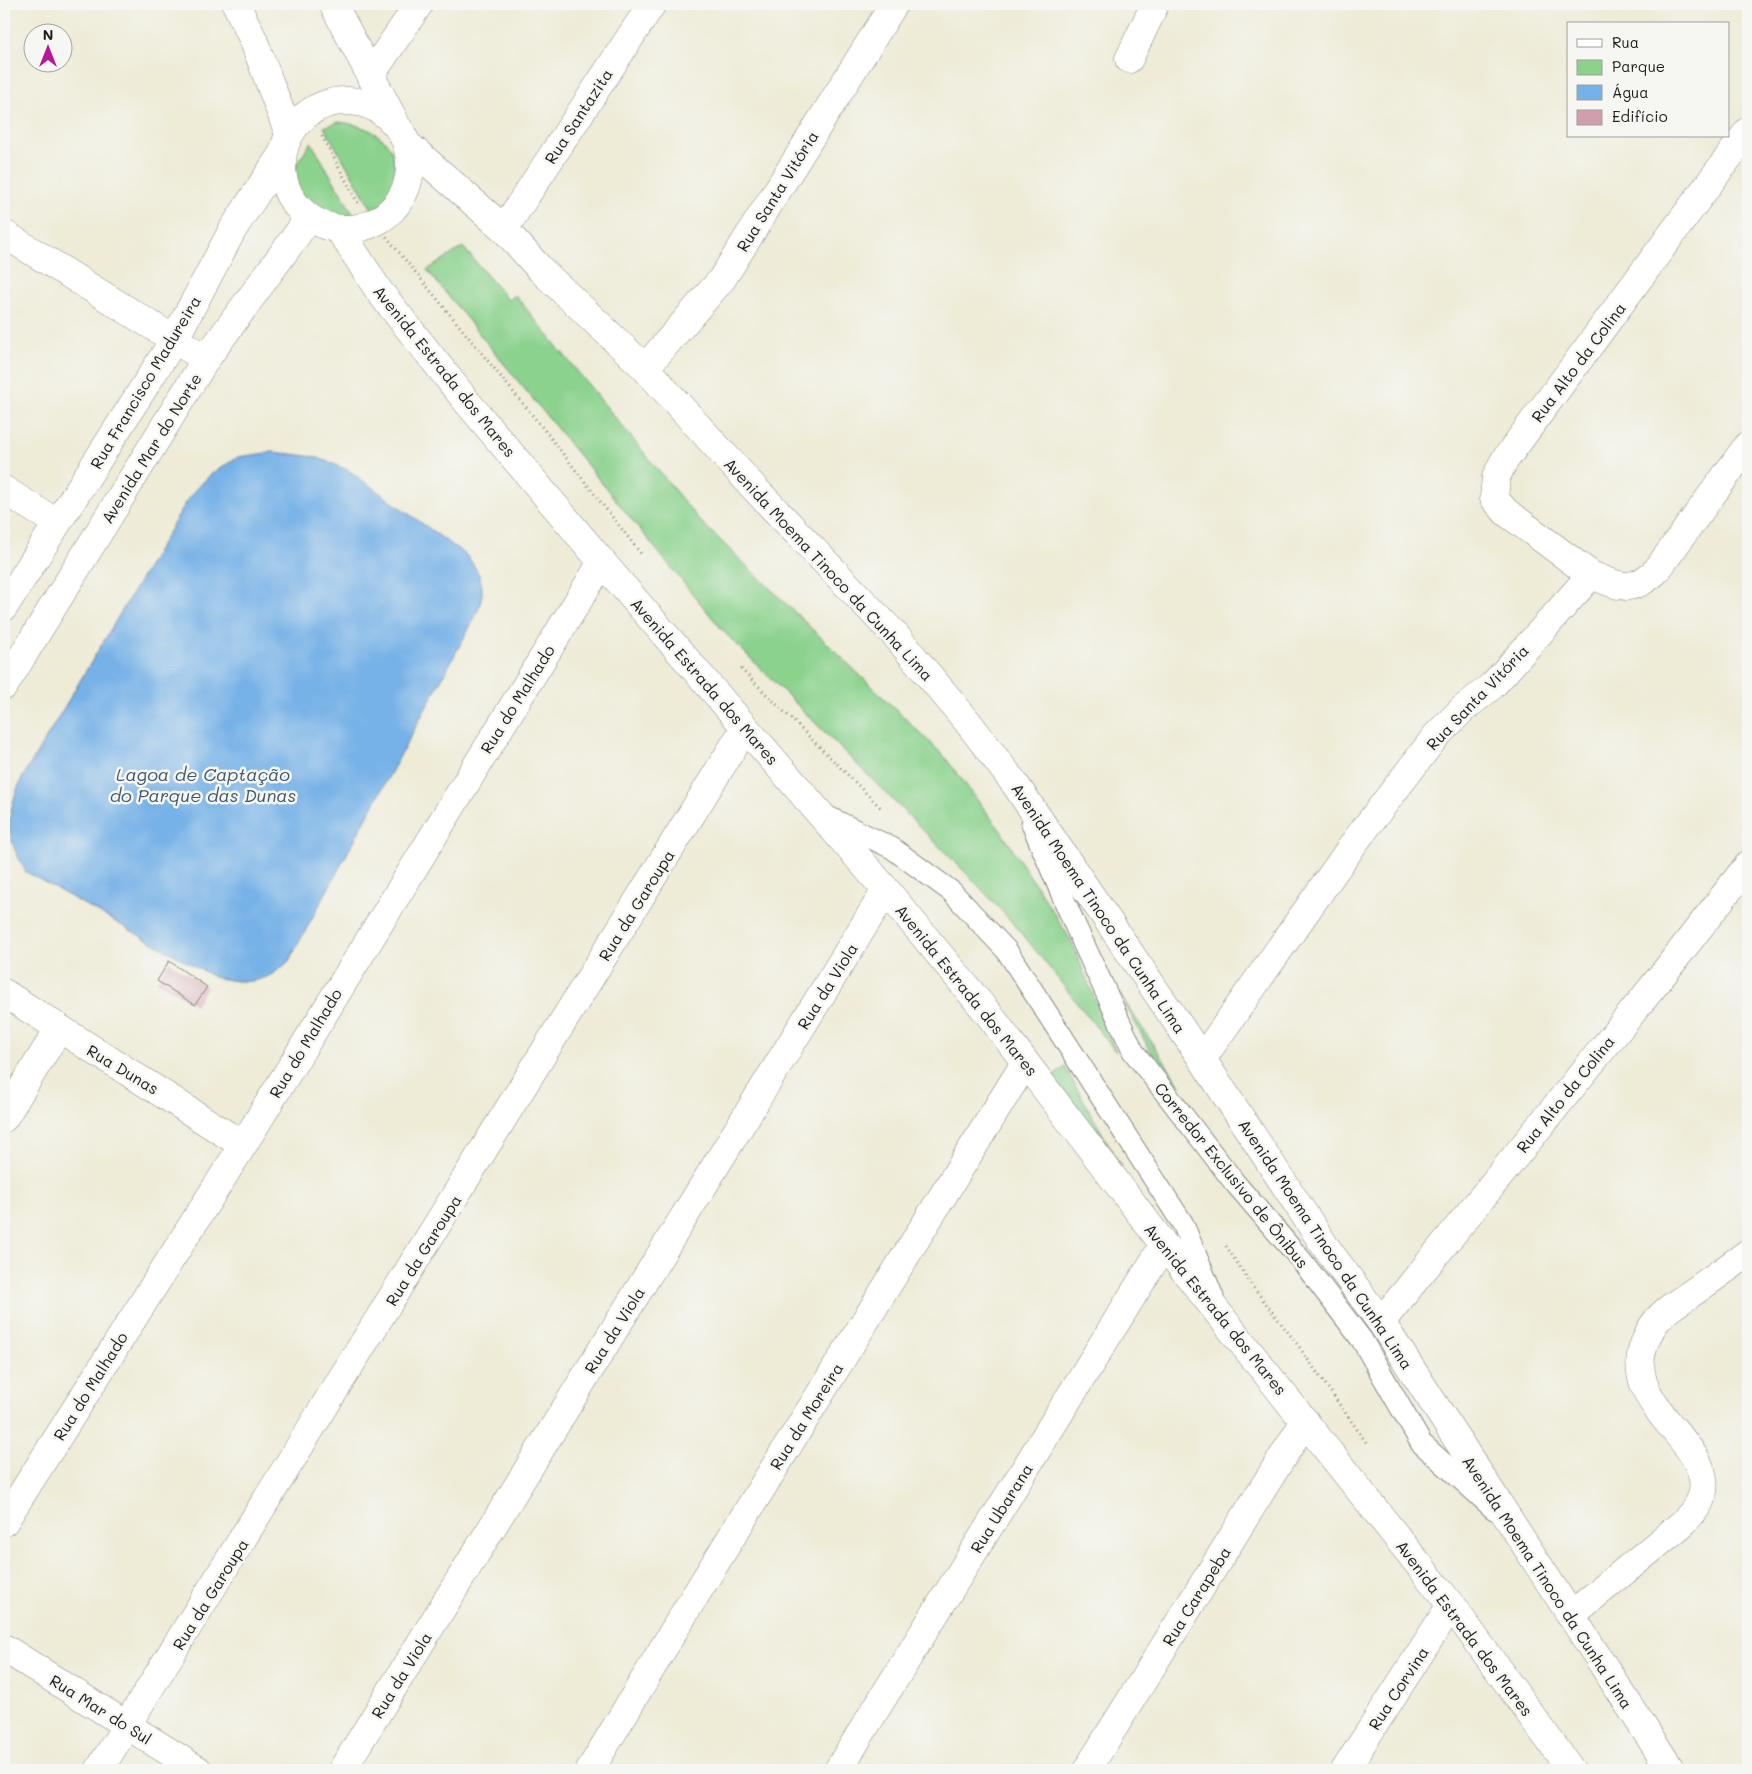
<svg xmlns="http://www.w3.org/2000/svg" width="1752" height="1774" viewBox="0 0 1752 1774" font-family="Mali,sans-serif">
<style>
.green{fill:#8bd28d;stroke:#547754}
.water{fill:#76b1e7;stroke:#496682}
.building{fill:#d09ead}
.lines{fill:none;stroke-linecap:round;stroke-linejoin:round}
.lane-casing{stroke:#85847a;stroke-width:23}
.street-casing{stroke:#85847a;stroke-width:29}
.secondary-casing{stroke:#85847a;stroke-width:29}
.primary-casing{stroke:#85847a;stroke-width:29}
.path{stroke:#85847a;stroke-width:3;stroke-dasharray:1 4;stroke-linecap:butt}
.lane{stroke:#fff;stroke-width:21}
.street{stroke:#fff;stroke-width:28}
.secondary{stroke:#fff;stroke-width:28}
.primary{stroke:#fff;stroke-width:28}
.labels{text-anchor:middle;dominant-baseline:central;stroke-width:5;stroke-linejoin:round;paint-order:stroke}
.street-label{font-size:16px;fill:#1c1c1c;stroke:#f6f6f2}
.water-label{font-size:18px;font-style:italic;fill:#40586d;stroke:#f6f6f2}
</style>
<rect width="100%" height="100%" fill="#f6f6f2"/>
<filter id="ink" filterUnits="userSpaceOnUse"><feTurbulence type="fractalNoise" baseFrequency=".02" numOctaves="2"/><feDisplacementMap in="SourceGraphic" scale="10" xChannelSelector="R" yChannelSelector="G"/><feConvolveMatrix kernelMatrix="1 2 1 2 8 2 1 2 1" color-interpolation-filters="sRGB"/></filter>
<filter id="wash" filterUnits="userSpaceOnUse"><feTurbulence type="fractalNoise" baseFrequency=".0096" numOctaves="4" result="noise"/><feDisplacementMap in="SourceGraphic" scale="20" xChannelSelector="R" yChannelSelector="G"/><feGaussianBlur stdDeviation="1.12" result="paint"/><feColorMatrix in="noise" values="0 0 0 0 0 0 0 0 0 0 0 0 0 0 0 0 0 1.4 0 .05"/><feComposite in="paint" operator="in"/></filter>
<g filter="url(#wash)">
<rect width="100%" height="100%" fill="#eeebd7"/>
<g class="green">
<path d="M339,122C357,124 377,130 388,145C397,157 396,183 390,195C386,203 380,207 373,211L324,127Z"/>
<path d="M311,142L356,219C324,229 295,208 290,176Z"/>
<polygon points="463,247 508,300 515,295 699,520 944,756 1001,831 1071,940 1116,1052 1021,932 974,881 724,632 427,270"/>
<polygon points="1119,993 1180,1085 1172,1091"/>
<polygon points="1065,1067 1121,1167 1051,1078"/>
</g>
<path class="water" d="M273,452L316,457L348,470L466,555C485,578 487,594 473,621L289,961C264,985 246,984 214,977L26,872C5,834 5,820 21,780L190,496L210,475L238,457Z"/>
<g id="blocks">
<polygon class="building" points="169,961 207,987 195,1005 157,981"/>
</g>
</g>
<g filter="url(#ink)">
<use href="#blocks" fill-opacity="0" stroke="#85847a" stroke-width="1"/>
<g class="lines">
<defs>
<g id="lane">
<polyline points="826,816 892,848 952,892 1007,951 1183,1224 1213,1297"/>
<polyline points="1032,824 1074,923 1133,1051 1235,1183 1302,1261 1362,1340 1421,1443 1494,1509"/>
</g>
<g id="street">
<polyline points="1129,59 1155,4"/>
<polyline points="370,76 419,4"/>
<polyline points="504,229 652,4"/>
<polyline points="4,234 206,359"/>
<polyline points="645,368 722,279 894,4"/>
<polyline points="4,490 57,523"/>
<polyline points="1591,575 1506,512 1494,498 1496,477 1504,461 1748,131"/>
<polyline points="4,993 243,1145"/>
<path d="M1202,1059L1357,839L1436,736L1463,709L1493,685L1591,575C1621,587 1632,594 1657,570L1748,445"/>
<polyline points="4,1118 58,1030"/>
<polyline points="1381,1322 1660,978 1748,865"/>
<polyline points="4,1522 243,1145 602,562"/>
<path d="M1570,1616L1683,1523C1692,1513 1701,1505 1703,1491C1711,1442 1621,1406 1644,1344C1648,1333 1654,1322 1662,1315C1669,1307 1681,1301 1689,1295C1709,1281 1729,1267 1748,1253"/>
<polyline points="99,1770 745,728"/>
<polyline points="342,1770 886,890"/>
<polyline points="590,1770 685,1612 1025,1063"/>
<polyline points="838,1770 1164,1245"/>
<polyline points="1087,1770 1305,1421"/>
<polyline points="1345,1770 1451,1605"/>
</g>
<g id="secondary">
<polyline points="4,607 174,340 233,229 282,154"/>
<polyline points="4,686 206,359 309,218"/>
<polyline points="4,1648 198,1770"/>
</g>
<g id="primary">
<polyline points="236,4 253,39 289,134"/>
<polyline points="333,4 394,120"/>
<circle cx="346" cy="165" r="64"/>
<polyline points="407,144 504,229 540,269 645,368 757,491 896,636 967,721 1015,784 1202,1059 1325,1246 1381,1322 1671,1770"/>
<polyline points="339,229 379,291 468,403 602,562 886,890 991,1017 1164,1245 1451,1605 1571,1770"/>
</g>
</defs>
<use href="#lane" class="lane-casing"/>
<use href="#street" class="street-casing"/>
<use href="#secondary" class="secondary-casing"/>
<use href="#primary" class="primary-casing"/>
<g class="path">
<polyline points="322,136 358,203"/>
<polyline points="380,229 542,427 642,555"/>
<polyline points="741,669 882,809"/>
<polyline points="1226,1246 1253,1287 1297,1344 1368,1445"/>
</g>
<use href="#lane" class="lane"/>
<use href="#street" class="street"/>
<use href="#secondary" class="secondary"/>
<use href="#primary" class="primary"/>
</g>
</g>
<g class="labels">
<g class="street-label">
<text transform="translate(578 116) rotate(-57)">Rua Santazita</text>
<text transform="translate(777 191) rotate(-58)">Rua Santa Vitória</text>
<text transform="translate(1578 362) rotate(-53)">Rua Alto da Colina</text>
<text transform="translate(445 371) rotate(51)">Avenida Estrada dos Mares</text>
<text transform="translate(145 382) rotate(-59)">Rua Francisco Madureira</text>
<text transform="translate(151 448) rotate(-58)">Avenida Mar do Norte</text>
<text transform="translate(829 569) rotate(47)">Avenida Moema Tinoco da Cunha Lima</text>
<text transform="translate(705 681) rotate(49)">Avenida Estrada dos Mares</text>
<text transform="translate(1477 697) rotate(-46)">Rua Santa Vitória</text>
<text transform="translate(517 699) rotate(-58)">Rua do Malhado</text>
<text transform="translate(636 905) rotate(-58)">Rua da Garoupa</text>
<text transform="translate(1099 908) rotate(56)">Avenida Moema Tinoco da Cunha Lima</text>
<text transform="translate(827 986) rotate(-58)">Rua da Viola</text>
<text transform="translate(967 990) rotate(51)">Avenida Estrada dos Mares</text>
<text transform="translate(305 1043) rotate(-59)">Rua do Malhado</text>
<text transform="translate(123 1069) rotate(31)">Rua Dunas</text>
<text transform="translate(1565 1094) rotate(-51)">Rua Alto da Colina</text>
<text transform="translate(1232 1175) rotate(51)">Corredor Exclusivo de Ônibus</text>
<text transform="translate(1326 1244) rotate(56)">Avenida Moema Tinoco da Cunha Lima</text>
<text transform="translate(423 1250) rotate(-58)">Rua da Garoupa</text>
<text transform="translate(1216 1309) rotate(51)">Avenida Estrada dos Mares</text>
<text transform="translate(614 1330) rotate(-58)">Rua da Viola</text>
<text transform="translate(90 1386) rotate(-58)">Rua do Malhado</text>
<text transform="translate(806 1416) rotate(-58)">Rua da Moreira</text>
<text transform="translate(1001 1508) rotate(-58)">Rua Ubarana</text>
<text transform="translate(1548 1582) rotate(57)">Avenida Moema Tinoco da Cunha Lima</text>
<text transform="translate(210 1594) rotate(-58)">Rua da Garoupa</text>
<text transform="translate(1196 1596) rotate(-58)">Rua Carapeba</text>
<text transform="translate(1465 1628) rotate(53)">Avenida Estrada dos Mares</text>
<text transform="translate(401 1675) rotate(-58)">Rua da Viola</text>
<text transform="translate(1398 1688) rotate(-57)">Rua Corvina</text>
<text transform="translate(101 1709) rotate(32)">Rua Mar do Sul</text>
</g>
<g class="water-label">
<text x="203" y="774">Lagoa de Captação<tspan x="203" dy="21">do Parque das Dunas</tspan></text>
</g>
</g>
<rect width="1752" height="1774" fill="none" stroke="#f6f6f2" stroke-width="20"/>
<rect x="1567" y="22" width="162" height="115" fill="#f6f6f2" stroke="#9f9f9c"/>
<rect x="1577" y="39" width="25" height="8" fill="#ffffff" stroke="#9f9f9c"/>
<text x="1612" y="48" font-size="15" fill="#1c1c1c">Rua</text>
<rect x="1577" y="60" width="25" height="15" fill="#8bd28d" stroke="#9f9f9c"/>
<text x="1612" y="72" font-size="15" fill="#1c1c1c">Parque</text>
<rect x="1577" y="85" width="25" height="15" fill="#76b1e7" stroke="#9f9f9c"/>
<text x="1612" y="98" font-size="15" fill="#1c1c1c">Água</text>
<rect x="1577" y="110" width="25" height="15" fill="#d09ead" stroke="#9f9f9c"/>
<text x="1612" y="122" font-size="15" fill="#1c1c1c">Edifício</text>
<g transform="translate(48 48)"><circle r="24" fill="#f6f6f2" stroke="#9f9f9c"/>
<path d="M0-4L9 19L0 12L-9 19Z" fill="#b5179e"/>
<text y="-8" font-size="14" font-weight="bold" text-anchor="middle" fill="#1c1c1c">N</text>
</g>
</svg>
